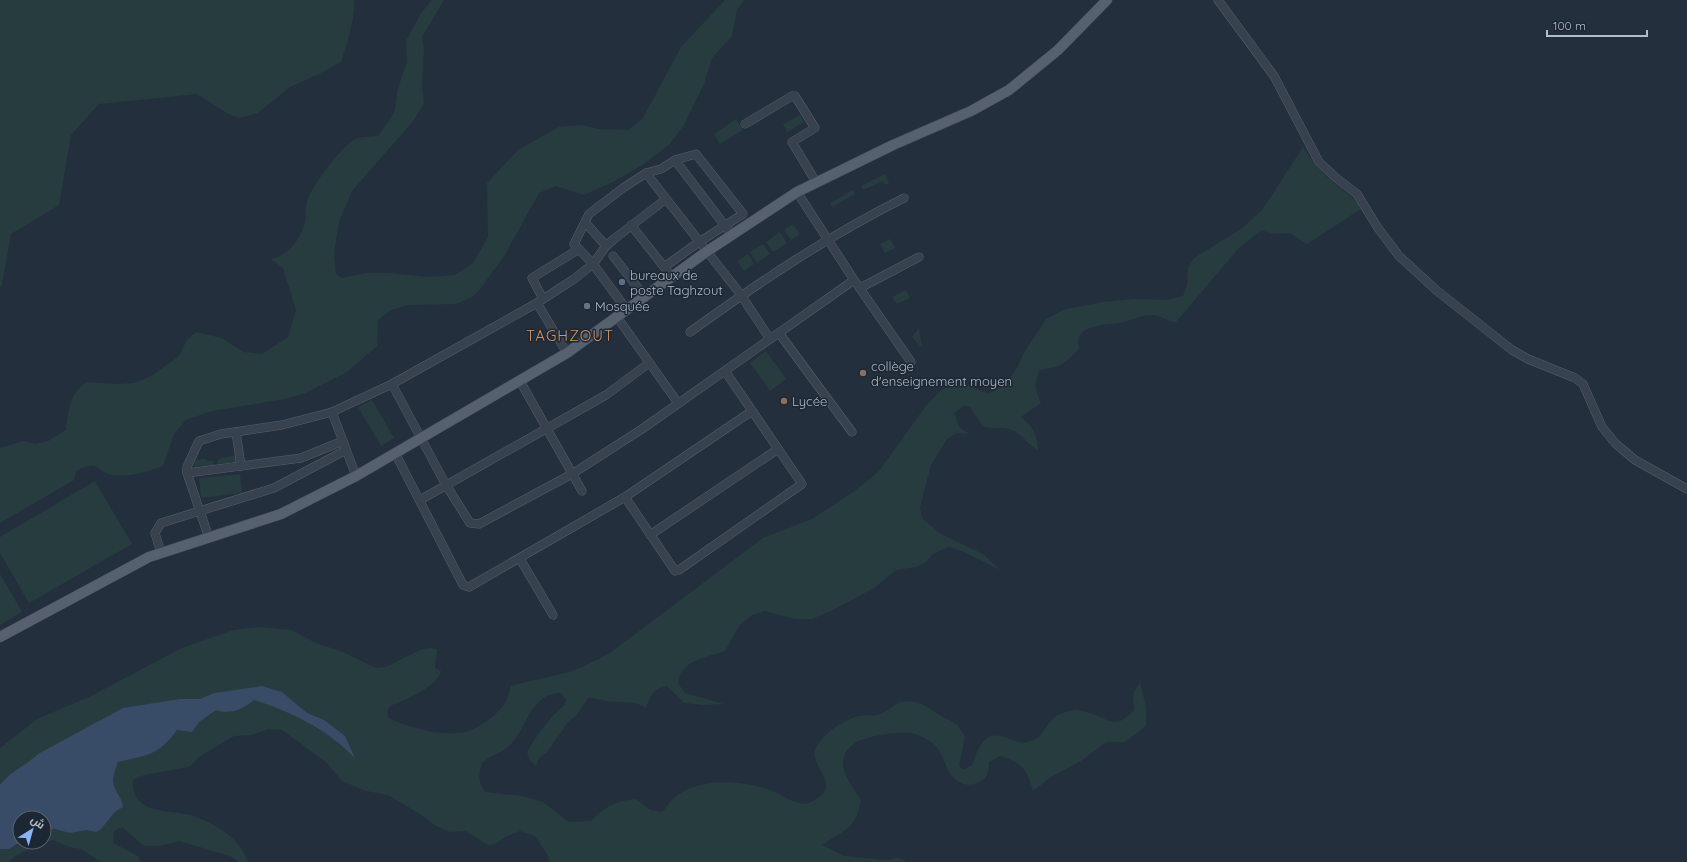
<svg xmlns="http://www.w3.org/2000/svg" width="1687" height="862" viewBox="0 0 1687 862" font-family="Quicksand,Cairo,sans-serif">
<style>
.green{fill:#263c3f;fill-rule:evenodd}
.water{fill:#394c67}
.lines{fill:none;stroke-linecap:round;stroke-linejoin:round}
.minor-casing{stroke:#565f6c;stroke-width:9}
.major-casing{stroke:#414a57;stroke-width:11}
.minor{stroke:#38414e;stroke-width:8}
.major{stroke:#56606e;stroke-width:10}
.service-dot{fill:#5c6f8a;stroke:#1d2633;stroke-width:1.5}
.worship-dot{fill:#6b7280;stroke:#1d2633;stroke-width:1.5}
.education-dot{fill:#8d6e63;stroke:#1d2633;stroke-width:1.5}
.labels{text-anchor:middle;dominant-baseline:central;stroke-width:3;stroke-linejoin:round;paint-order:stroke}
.poi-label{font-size:13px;fill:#b4bcc9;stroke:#1d2633;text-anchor:start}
.quarter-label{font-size:15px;letter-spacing:1px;fill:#d59563;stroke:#1d2633}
</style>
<rect width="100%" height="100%" fill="#242f3e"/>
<g class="green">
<path d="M0,0H354C355,20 347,43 341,62L319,74L290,87L258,113L239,118L227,113L197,94L99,104L71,135L59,205L11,234L2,285L0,287Z"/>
<path d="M432,0H444L422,37L424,51L422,84L424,103L414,120L352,191L339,222L334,253L336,274L342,278L367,273H388L428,277L455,275L473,263L488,237L487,183L518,150L559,127L582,125L599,129L628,130L643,118L681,47L725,0H744L737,10L732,36L712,58L704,84L684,125L670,144L644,164L615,181L584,195L556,186L539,193L506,253L481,288L472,297L456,304L409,305L391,310L378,320L377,346L347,372L305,393L285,399L212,411L186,420L174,434L163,466C147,472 130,477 113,475C96,473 100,458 76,471L74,480L0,523V448L23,441L35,444L48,441L66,430C69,410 68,396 86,382L118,384L134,383L153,375L179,356L187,340L196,332L222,338L243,352L262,354L288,337L296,310L283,268L271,259C288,256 301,239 305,222C306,215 305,208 307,201C312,186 340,148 354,140C361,136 370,137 378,136L394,113L398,88L407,62L406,41L421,13Z"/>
<polygon points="800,115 804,122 787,132 783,124"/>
<polygon points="736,119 743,130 720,144 714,134"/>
<path d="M1303,147C1311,160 1321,173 1334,183C1345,192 1355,197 1361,209L1307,244L1290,233L1271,234L1262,230L1239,248L1176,322C1167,322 1159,314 1150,315C1141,315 1132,320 1123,322C1106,326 1072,323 1079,349C1072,356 1065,364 1055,367C1049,369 1045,368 1039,371C1034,386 1035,389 1041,403L1021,417C1032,425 1038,436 1038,450C1028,445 1022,434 1012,430C1003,426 992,430 982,426L971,408L964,405L954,413L959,427L969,434L957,433L947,439L931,465L920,507L922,518L939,533L983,554L1000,570L964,552L948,547L933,554L926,562L916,567L896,570L874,588L831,611L812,619H795L765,611L752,615L740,625L725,651C708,657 680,660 678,683L685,693L724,704L703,705L684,703L667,686C654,688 650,696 646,708C635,701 629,702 616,702C607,702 598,698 588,698L576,716L568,722L548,751L539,758L536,766L530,760L527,752C537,735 549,717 565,705L566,699L561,693C532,692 527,727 511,744C503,753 491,755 482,763C478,774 478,782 485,792L523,796L543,802L569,822L591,821C606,806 615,801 636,799L650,810L662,812C666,808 669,802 674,798C699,776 746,780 775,792C784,796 799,807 809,803C848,786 807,767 816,748C823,733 844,720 859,716C865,715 872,716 877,715C886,714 893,704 901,702C919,698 929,709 943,717C947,719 955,722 958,726C961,729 962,733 965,736L959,766L963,770L972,765C975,757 980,741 989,737C1002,731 1014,745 1027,742C1046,737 1043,727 1054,718C1058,714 1068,711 1074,710C1077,709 1082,711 1086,712C1110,718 1114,732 1134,710L1133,694L1140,682L1146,707V726L1125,742H1106L1081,761L1051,777L1033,791C1027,770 1023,763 1000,756L989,762C989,766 989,771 987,775C984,783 968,787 961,783C946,776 946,759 937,748C932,741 923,737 915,734C904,730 864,736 855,743C848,748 842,755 843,765C843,774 856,792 861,800C855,831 845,829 822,845L844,856L887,860L896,858L902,859L907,862H549L548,856L535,836L520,831L507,836L495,844L488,845L465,831L450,832L436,826L420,814L388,795L366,791L342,781L326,762L282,730L268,729L252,735L234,736L199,757L189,767L144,775L133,780C130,816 171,809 193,816C216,824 240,838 248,862H239L230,856L179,841L159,846H144L122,827L114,831L113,843L138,856L141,862H101L81,849L69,847L53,840L37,845L12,858L9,862H0V748L37,719L89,697L182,648L233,630L259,627L291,630L316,643L343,652L376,668L386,667L420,650L430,648L437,649L435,668L441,671C437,688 404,700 390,706L387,711L388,717C406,728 445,737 466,732C479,728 494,717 503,706C507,701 509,692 511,686C526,681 542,679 557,675C576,671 593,662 610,653L763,538L812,519L856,490L879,471L925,407L941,390L954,384L971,386L988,394L1006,384L1017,368L1024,353L1046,319L1063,310L1103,302L1135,299L1166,300L1183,296L1187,285L1188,268L1194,258L1241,229L1262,210ZM20,818H44V842H20Z"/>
<polygon points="885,174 889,183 885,185 883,181 863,190 861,186"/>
<polygon points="853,190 855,194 832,207 830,203"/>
<polygon points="793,224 800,234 791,240 784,230"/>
<polygon points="780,232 787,243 773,252 766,242"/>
<polygon points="890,239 895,248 885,253 880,244"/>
<polygon points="763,244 770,254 757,263 750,252"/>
<polygon points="748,254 754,264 744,271 737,261"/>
<polygon points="906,290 910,298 897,304 892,297"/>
<polygon points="919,329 922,347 921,347 912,337 914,334"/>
<polygon points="766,351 786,379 770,391 750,363"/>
<polygon points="372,400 394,438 381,446 358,407"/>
<polygon points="236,455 236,462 218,464 218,459"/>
<polygon points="206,459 207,461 213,460 214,465 194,467 195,460"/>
<polygon points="240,474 242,493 201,498 199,478"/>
<polygon points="95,481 132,544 29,603 0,553 0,537"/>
<polygon points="0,574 22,612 0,625"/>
</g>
<path class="water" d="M262,686L282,692L307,713L324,720L345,736L355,758C327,729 292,712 254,700C243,709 231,715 216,710L199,722L192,732L177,730C158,756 147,755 118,762C116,768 113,775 113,781C114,791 122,797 123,807L115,812L101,829L96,832L87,830L70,833L55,829L44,830V818H20V842L9,849H0V785C10,772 26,765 38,754L123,708L180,699H200L214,693Z"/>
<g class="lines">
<defs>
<g id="minor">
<polyline points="1218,0 1274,76 1319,162 1335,177 1357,194 1378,228 1399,256 1436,290 1512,350 1528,359 1575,378 1583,384 1602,427 1616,444 1635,460 1687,489"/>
<polyline points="745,124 792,96 795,96 815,128 792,142 816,182"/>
<polyline points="675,160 732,235"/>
<polyline points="646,173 741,295 770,339"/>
<polyline points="585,222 606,246"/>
<polyline points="631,225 672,277"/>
<polyline points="613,256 645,297"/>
<polyline points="854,280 911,362"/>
<polyline points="860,288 919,257"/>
<polyline points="543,299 532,278 579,249"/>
<polyline points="537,303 567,353"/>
<polyline points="627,310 593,264 574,244 589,214 623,188 646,173 661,169 675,160 696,154 743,214 699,242 664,267"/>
<polyline points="617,317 678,403"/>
<path d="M690,332C758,283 828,236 904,198"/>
<polyline points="779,333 852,432"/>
<polyline points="520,381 582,491"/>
<polyline points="392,384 446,485 470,523 479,524 572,474 642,429 854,280 797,192"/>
<polyline points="332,412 356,476"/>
<polyline points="236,432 241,466"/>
<polyline points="395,453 463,585 469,587 625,497 752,411"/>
<polyline points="187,473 301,458 343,441"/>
<polyline points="625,497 675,571 679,570 802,484 725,371"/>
<polyline points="420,500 606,395 649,363"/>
<polyline points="650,535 778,449"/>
<polyline points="209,538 187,473 187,467 199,441 221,434 282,425 332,412 392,384 537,303 574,279 593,264 606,246 614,239 666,199"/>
<polyline points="161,553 155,533 161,523 274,488 346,450"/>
<polyline points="520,559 553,615"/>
</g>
<polyline id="major" points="0,637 149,557 281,514 356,476 567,353 706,252 797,192 893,145 971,111 1009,90 1058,50 1107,0"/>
</defs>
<use href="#minor" class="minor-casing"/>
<use href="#major" class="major-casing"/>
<use href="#minor" class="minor"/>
<use href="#major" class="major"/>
</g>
<circle class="service-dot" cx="622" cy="282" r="4"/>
<circle class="worship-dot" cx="587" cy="306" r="4"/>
<g class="education-dot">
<circle cx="863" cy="373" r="4"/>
<circle cx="784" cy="401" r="4"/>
</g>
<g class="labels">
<g class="poi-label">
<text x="630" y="275">bureaux de<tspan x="630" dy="15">poste Taghzout</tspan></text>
<text x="595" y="306">Mosquée</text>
<text x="871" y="366">collège<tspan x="871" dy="15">d'enseignement moyen</tspan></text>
<text x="792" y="401">Lycée</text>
</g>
<g class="quarter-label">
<text x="570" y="335">TAGHZOUT</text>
</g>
</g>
<g transform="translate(32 830) rotate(37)"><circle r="19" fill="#1d2633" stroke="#59626f"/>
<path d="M0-3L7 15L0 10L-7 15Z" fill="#8ab4f8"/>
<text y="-6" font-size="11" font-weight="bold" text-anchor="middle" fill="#b4bcc9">ش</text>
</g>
<path d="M1547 30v6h100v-6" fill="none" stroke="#b4bcc9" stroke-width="2"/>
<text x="1553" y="30" font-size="12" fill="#b4bcc9" stroke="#1d2633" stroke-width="3" paint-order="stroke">100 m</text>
</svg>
